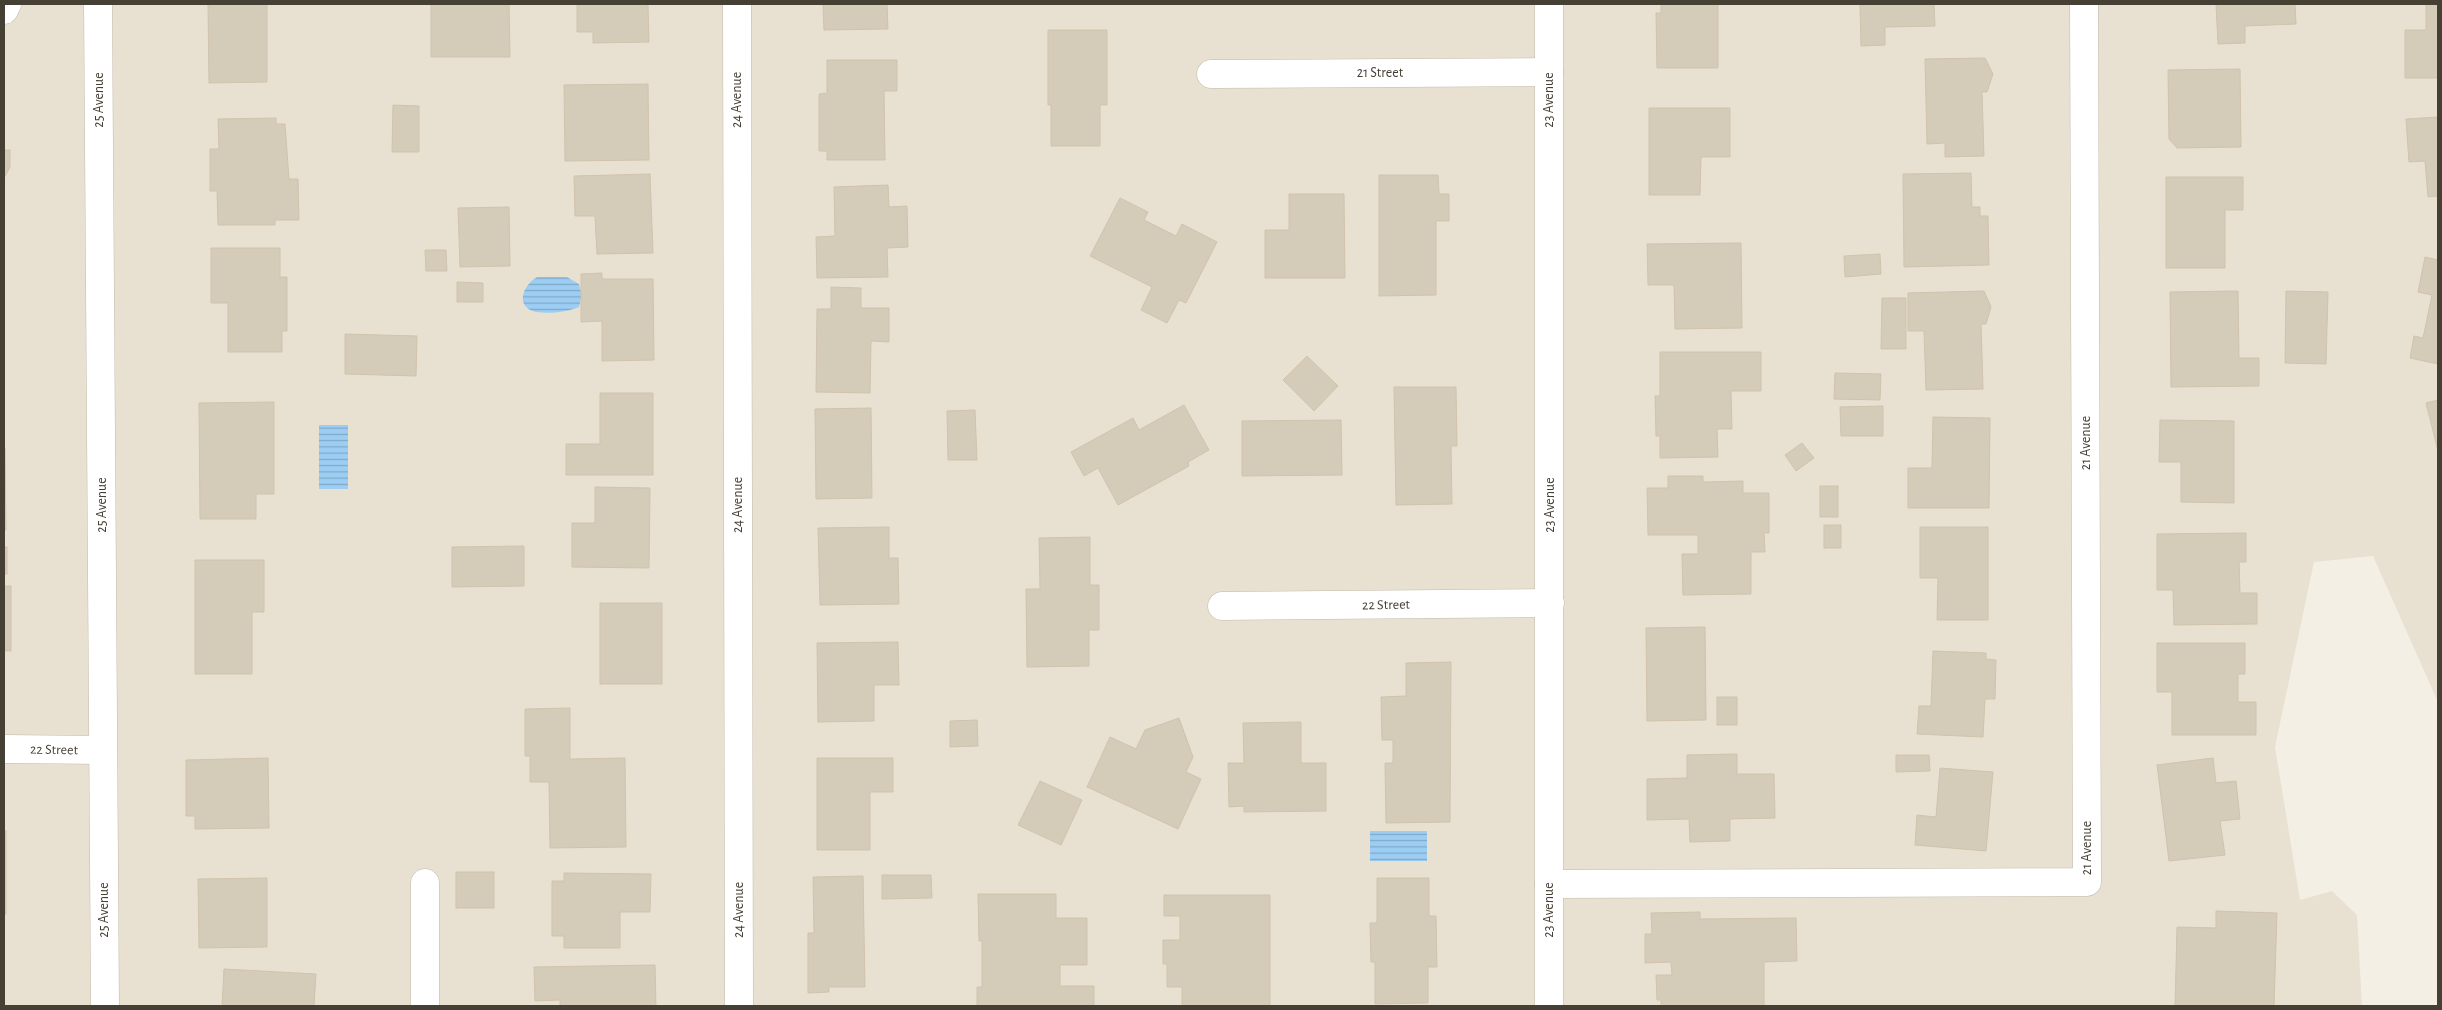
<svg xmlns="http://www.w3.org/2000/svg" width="2442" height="1010" viewBox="0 0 2442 1010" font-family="'Alegreya Sans',sans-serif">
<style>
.residential{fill:#e8e1d2}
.water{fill:url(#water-rules)}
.building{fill:#d5cbb9;stroke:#d1c3ac}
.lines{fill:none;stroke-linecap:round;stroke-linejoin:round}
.minor-casing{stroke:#c2baa9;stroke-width:29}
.minor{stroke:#fff;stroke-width:28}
.labels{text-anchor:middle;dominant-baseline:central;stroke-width:4;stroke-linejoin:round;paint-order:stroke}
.street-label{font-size:14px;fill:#463f34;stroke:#fff}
</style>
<defs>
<pattern id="water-rules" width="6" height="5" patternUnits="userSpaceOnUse" patternTransform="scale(1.25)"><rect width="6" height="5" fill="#9ccef4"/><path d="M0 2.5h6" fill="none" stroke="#81a9c6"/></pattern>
</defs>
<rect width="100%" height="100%" fill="#f3efe4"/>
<polygon class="residential" points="4,4 2438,4 2438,702 2373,556 2314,562 2275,747 2300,900 2332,891 2357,915 2362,1006 4,1006"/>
<g class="water">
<path d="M537,277H567L579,284L582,295L579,307C567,312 550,314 536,312C514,307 523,285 537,277Z"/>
<rect x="319" y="425" width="29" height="64"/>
<rect x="1370" y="831" width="57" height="30"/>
</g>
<g class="building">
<polygon points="208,4 267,4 267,82 209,83"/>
<polygon points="431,4 509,4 510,57 431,57"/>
<polygon points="577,4 648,4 649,42 593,43 593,32 577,32"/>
<polygon points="823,4 887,4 888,29 824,30"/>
<polygon points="1661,4 1718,4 1718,68 1657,68 1656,13 1661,13"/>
<polygon points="1860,4 1934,4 1935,26 1885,27 1885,45 1861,46"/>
<polygon points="2216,4 2295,4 2296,24 2245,26 2245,43 2218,44"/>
<polygon points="2426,4 2438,4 2438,78 2405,78 2405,30 2426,30"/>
<polygon points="1048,30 1107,30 1107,105 1100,105 1100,146 1051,146 1051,105 1048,105"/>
<polygon points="1985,58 1993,74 1987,92 1982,92 1984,156 1945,157 1945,143 1927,144 1925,59"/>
<polygon points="827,60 897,60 897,91 884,91 885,160 827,160 827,151 819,151 819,94 827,93"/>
<polygon points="2240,69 2241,147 2177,148 2169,139 2168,70"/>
<polygon points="648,84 649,160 565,161 564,85"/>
<polygon points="393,105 419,106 419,152 392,152"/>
<polygon points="1649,108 1730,108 1730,157 1701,157 1700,195 1649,195"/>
<polygon points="2438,117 2438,196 2428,197 2425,161 2409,162 2406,119"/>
<polygon points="276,118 276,124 285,124 289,179 298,179 299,220 275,220 275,225 218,225 217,191 210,191 210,149 219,149 218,119"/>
<polygon points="4,150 10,150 10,167 4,178"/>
<polygon points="1971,173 1972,207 1980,207 1980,216 1988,216 1989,265 1904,267 1903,174"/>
<polygon points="650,174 653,253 597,254 595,216 575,216 574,176"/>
<polygon points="1379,175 1438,175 1439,194 1449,194 1449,221 1436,221 1436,295 1379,296"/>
<polygon points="2166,177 2243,177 2243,210 2225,210 2225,268 2166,268"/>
<polygon points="888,185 889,207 907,206 908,247 887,248 888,277 817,278 816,237 835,236 834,187"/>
<polygon points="1289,194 1344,194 1345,278 1265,278 1265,230 1289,230"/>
<polygon points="1120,198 1148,212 1144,220 1176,236 1182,224 1217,242 1186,303 1179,300 1167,323 1141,310 1152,287 1090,256"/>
<polygon points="509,207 510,266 460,267 458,208"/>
<polygon points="1741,243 1742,328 1675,329 1674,285 1648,285 1647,244"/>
<polygon points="211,248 280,248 280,277 287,277 287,331 282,331 282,352 228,352 228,303 211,303"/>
<polygon points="425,250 446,250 447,271 426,271"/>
<polygon points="1880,254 1881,274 1845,277 1844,256"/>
<polygon points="2425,257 2438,260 2438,364 2410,358 2414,336 2423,338 2432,295 2418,292"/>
<polygon points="602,273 602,279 653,279 654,360 602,361 602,321 581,322 581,274"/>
<polygon points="457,282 483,283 483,302 457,302"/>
<polygon points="831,287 861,288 861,308 889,308 889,342 871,341 870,393 816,392 817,309 831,309"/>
<polygon points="1984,291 1991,307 1986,324 1981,324 1983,389 1926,390 1924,331 1908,331 1908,293"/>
<polygon points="2238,291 2239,358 2259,358 2259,386 2171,387 2170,292"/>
<polygon points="2286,291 2328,292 2326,364 2285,363"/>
<polygon points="1882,298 1906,298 1906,349 1881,349"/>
<polygon points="345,334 417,336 416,376 345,374"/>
<polygon points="1660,352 1761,352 1761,391 1731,391 1732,429 1717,429 1718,457 1660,458 1660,436 1656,436 1655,396 1660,396"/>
<polygon points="1307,356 1338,386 1314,411 1283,380"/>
<polygon points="1835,373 1881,374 1880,400 1834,399"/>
<polygon points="1394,387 1456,387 1457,446 1451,446 1452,504 1396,505"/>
<polygon points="600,393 653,393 653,475 566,475 566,444 600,444"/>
<polygon points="2438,400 2438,451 2426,403"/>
<polygon points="274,402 274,494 256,494 256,519 200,519 199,403"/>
<polygon points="1184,405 1209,450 1188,462 1189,466 1118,505 1098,468 1084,476 1071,452 1133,418 1139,430"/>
<polygon points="1883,406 1883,436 1841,436 1840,407"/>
<polygon points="871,408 872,498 816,499 815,409"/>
<polygon points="975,410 977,460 948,460 947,411"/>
<polygon points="1933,417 1990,418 1989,508 1908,508 1908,468 1932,468"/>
<polygon points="1341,420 1342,475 1242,476 1242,421"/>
<polygon points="2160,420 2234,421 2234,503 2181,502 2181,462 2159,462"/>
<polygon points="1802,443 1814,458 1796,471 1785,455"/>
<polygon points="4,448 5,448 6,530 4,530"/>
<polygon points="1668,476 1703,476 1703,482 1743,481 1743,493 1769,493 1769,533 1764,533 1765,552 1751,552 1751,594 1683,595 1682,554 1698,554 1698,535 1648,535 1647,488 1668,488"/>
<rect x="1820" y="486" width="18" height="31"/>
<polygon points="595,487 650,488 649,568 572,567 572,523 595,523"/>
<rect x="1824" y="525" width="17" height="23"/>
<polygon points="889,527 889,558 898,558 899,604 820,605 818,528"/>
<polygon points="1920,527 1988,527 1988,620 1937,620 1938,578 1920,578"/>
<polygon points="2246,533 2246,562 2239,562 2240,593 2257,593 2257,624 2174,625 2173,590 2157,590 2157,534"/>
<polygon points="1090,537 1090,585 1099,585 1099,630 1089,630 1089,666 1027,667 1026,589 1040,589 1039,538"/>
<polygon points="524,546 524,586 452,587 452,547"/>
<rect x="4" y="547" width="3" height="27"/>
<polygon points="195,560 264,560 264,612 252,612 252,674 195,674"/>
<rect x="4" y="586" width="7" height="65"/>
<rect x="600" y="603" width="62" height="81"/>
<polygon points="1705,627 1706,720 1647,721 1646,628"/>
<polygon points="898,642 899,685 874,685 874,721 818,722 817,643"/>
<polygon points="2157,643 2245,643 2245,674 2238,674 2238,702 2256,702 2256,735 2172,735 2172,692 2157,692"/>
<polygon points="1933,651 1986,653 1986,659 1996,660 1995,699 1985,699 1983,737 1917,734 1919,706 1931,706"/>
<polygon points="1451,662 1450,822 1386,823 1385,763 1393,763 1393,740 1382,740 1381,697 1406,696 1406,663"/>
<rect x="1717" y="697" width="20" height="28"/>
<polygon points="570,708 570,759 625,758 626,847 550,848 549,782 530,782 530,756 525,756 525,709"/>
<polygon points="1179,718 1193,757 1186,772 1201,779 1178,829 1087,787 1110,737 1136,749 1145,730"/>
<polygon points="977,720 978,746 950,747 950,721"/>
<polygon points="1301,722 1301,763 1326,763 1326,811 1244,812 1244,806 1229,807 1228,763 1244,763 1243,723"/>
<polygon points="1737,754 1737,774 1774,774 1775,818 1730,819 1730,841 1690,842 1689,819 1647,820 1647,779 1687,778 1687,755"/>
<polygon points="1896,755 1929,755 1930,771 1896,772"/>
<polygon points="268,758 269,828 195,829 195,816 186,816 186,760"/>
<polygon points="817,758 893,758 893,792 870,792 870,850 817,850"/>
<polygon points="2213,758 2216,783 2236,781 2240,819 2220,821 2225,855 2169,861 2157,765"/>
<polygon points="1940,768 1993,772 1986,851 1915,845 1917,815 1936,817"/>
<polygon points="1040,781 1082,800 1061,845 1018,825"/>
<rect x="4" y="831" width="2" height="83"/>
<rect x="456" y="872" width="38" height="36"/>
<polygon points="564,873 651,874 650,912 620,912 620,948 564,948 564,936 552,936 552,881 564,881"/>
<polygon points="882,875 931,875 932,898 882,899"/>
<polygon points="863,876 865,987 829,987 829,992 808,993 808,933 814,933 813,877"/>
<polygon points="267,878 267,947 199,948 198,879"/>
<polygon points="1377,878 1429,878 1429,916 1436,916 1437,967 1428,967 1428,1003 1375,1004 1375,962 1371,962 1370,923 1377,923"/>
<polygon points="978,894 1056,894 1056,918 1087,918 1087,965 1060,965 1060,986 1094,986 1094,1006 977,1006 977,987 982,987 982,941 979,941"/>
<polygon points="1164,895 1270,895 1270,1006 1182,1006 1182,987 1167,987 1167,964 1163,964 1163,940 1180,940 1180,916 1164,916"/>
<polygon points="2216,911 2277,913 2274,1006 2175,1006 2177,927 2216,928"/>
<polygon points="1700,912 1700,919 1796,918 1797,961 1764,962 1764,1006 1661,1006 1661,1000 1657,1000 1656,975 1672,975 1671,962 1645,963 1645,934 1652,934 1651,913"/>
<polygon points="655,965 656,1006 560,1006 560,1000 535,1001 534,967"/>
<polygon points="224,969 316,974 314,1006 222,1006"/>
</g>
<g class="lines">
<defs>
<g id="minor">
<polyline points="98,4 105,1006"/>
<polyline points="737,4 739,1006"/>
<polyline points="1549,4 1549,1006"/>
<polyline points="4,10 7,4"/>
<polyline points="1211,74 1549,72"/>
<polyline points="1222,606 1550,603"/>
<polyline points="4,749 103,750"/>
<polyline points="1549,884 2087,882 2084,4"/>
<polyline points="425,1006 425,883"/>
</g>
</defs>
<use href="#minor" class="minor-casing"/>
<use href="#minor" class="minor"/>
</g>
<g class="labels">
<g class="street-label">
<text x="1380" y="73">21 Street</text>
<text transform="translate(99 100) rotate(-90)">25 Avenue</text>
<text transform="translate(737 100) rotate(-90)">24 Avenue</text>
<text transform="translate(1549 100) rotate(-90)">23 Avenue</text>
<text transform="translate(2086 443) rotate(-90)">21 Avenue</text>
<text transform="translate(102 505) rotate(-90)">25 Avenue</text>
<text transform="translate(738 505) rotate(-90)">24 Avenue</text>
<text transform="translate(1550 505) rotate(-90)">23 Avenue</text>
<text transform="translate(1386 605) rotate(-1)">22 Street</text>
<text transform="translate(54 750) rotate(1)">22 Street</text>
<text transform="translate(2087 848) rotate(-90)">21 Avenue</text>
<text transform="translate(104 910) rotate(-90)">25 Avenue</text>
<text transform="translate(739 910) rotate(-90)">24 Avenue</text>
<text transform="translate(1549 910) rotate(-90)">23 Avenue</text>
</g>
</g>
<rect width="2442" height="1010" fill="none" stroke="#463f34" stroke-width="10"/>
</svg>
